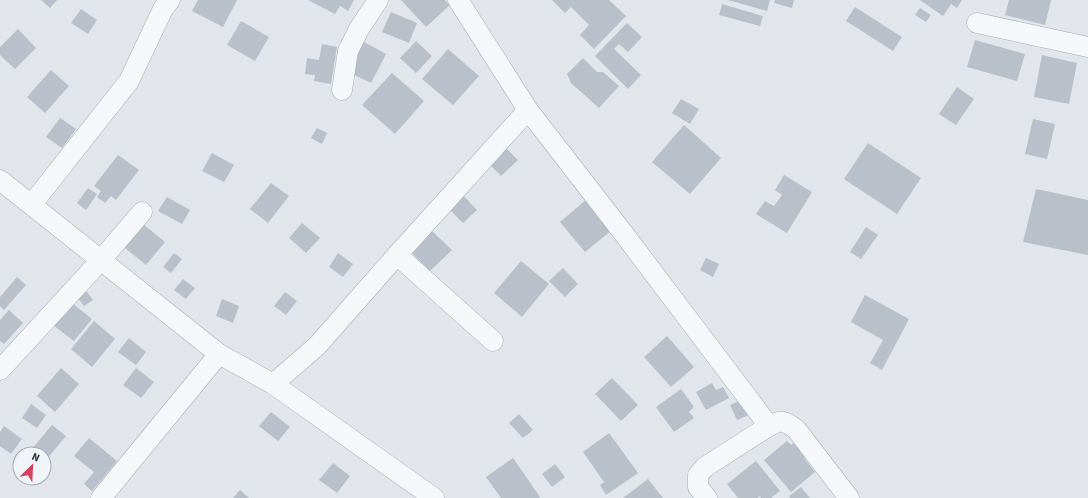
<svg xmlns="http://www.w3.org/2000/svg" width="1088" height="498" viewBox="0 0 1088 498" font-family="'Source Sans 3',sans-serif">
<style>
.building{fill:#b9c0ca}
.lines{fill:none;stroke-linecap:round;stroke-linejoin:round}
.street-casing{stroke:#a7adb6;stroke-width:21}
.street{stroke:#f5f7f9;stroke-width:20}
</style>
<rect width="100%" height="100%" fill="#e2e6eb"/>
<g class="building">
<polygon points="41,0 57,0 50,8"/>
<polygon points="198,0 237,0 223,27 192,11"/>
<polygon points="308,0 354,0 348,11 340,6 335,14"/>
<polygon points="401,0 445,0 450,5 426,27"/>
<polygon points="552,0 609,0 626,16 594,49 580,35 589,25 571,7 565,13"/>
<polygon points="728,0 770,0 767,11"/>
<polygon points="775,0 794,0 792,8 774,3"/>
<polygon points="920,0 962,0 957,8 951,4 943,16"/>
<polygon points="1009,0 1051,0 1045,25 1005,15"/>
<polygon points="722,4 763,16 760,26 719,15"/>
<polygon points="855,7 902,37 893,51 846,21"/>
<polygon points="920,8 931,15 926,22 915,15"/>
<polygon points="81,9 97,20 88,34 71,23"/>
<polygon points="391,12 417,23 409,43 382,32"/>
<polygon points="241,21 269,37 255,61 227,45"/>
<polygon points="627,23 642,37 628,52 619,44 614,49 641,75 628,89 595,56"/>
<polygon points="18,29 36,48 15,69 0,55 0,47"/>
<polygon points="975,40 1025,54 1017,81 967,67"/>
<polygon points="416,41 432,56 416,73 400,58"/>
<polygon points="364,42 386,54 371,83 348,72"/>
<polygon points="322,44 337,47 331,84 314,81 315,75 305,74 307,58 319,60"/>
<polygon points="448,49 479,76 453,105 422,79"/>
<polygon points="1042,55 1077,63 1069,104 1034,97"/>
<polygon points="583,58 597,72 603,72 619,86 599,108 571,83 567,74"/>
<polygon points="51,70 69,86 45,113 27,97"/>
<polygon points="392,73 424,101 395,134 362,105"/>
<polygon points="957,87 974,99 956,125 939,114"/>
<polygon points="681,99 699,109 690,124 672,113"/>
<polygon points="60,118 76,129 62,148 46,137"/>
<polygon points="1033,119 1055,124 1047,159 1025,154"/>
<polygon points="684,125 721,158 690,194 652,162"/>
<polygon points="317,128 327,133 322,144 311,138"/>
<polygon points="501,143 518,160 501,176 485,160"/>
<polygon points="868,143 921,178 897,214 844,179"/>
<polygon points="212,153 234,165 224,182 202,171"/>
<polygon points="118,155 139,170 116,200 111,196 105,203 97,197 101,191 94,186"/>
<polygon points="784,175 812,192 787,233 756,214 765,201 774,206 782,195 775,190"/>
<polygon points="271,183 289,196 268,223 250,209"/>
<polygon points="88,188 97,194 86,210 77,203"/>
<polygon points="1036,189 1088,200 1088,255 1023,242"/>
<polygon points="462,194 477,210 463,223 448,208"/>
<polygon points="167,197 190,210 182,224 158,211"/>
<polygon points="586,200 612,230 585,252 560,222"/>
<polygon points="138,220 165,242 146,265 119,243"/>
<polygon points="302,223 320,238 306,253 289,238"/>
<polygon points="866,227 878,235 861,259 850,252"/>
<polygon points="431,230 452,250 430,271 410,251"/>
<polygon points="174,253 182,259 171,273 163,267"/>
<polygon points="338,253 353,264 343,277 329,267"/>
<polygon points="706,258 719,264 713,277 700,270"/>
<polygon points="521,261 549,284 522,317 494,293"/>
<polygon points="563,268 578,284 565,297 549,281"/>
<polygon points="17,277 26,285 4,310 0,306 0,297"/>
<polygon points="183,279 195,288 186,299 174,290"/>
<polygon points="84,288 93,300 84,306 75,295"/>
<polygon points="285,292 297,301 286,315 274,306"/>
<polygon points="865,295 909,319 882,370 870,363 883,340 851,322"/>
<polygon points="67,299 92,319 74,341 49,322"/>
<polygon points="222,299 239,306 233,323 216,316"/>
<polygon points="9,310 23,323 4,344 0,341 0,320"/>
<polygon points="94,321 115,339 92,367 71,349"/>
<polygon points="667,336 694,367 671,387 644,357"/>
<polygon points="129,338 146,352 136,365 118,352"/>
<polygon points="61,368 79,384 55,412 37,396"/>
<polygon points="136,368 154,382 141,398 123,385"/>
<polygon points="612,378 638,405 621,421 595,394"/>
<polygon points="712,383 716,390 723,387 729,398 706,410 696,392"/>
<polygon points="681,389 694,407 689,412 694,418 674,432 656,407"/>
<polygon points="742,400 749,415 737,420 730,405"/>
<polygon points="31,404 46,415 37,428 22,418"/>
<polygon points="271,412 290,427 278,441 259,426"/>
<polygon points="519,414 533,430 523,438 509,423"/>
<polygon points="52,425 66,436 45,461 44,460 44,454 37,454 31,450"/>
<polygon points="4,426 22,439 11,454 0,446 0,432"/>
<polygon points="609,433 638,473 606,495 600,485 604,482 583,452"/>
<polygon points="89,438 117,461 92,491 84,484 94,472 74,456"/>
<polygon points="797,440 809,454 804,458 815,472 791,492 764,460 787,441 791,445"/>
<polygon points="513,458 540,497 539,498 501,498 486,477"/>
<polygon points="756,461 780,491 771,498 761,498 760,496 757,498 738,498 727,484"/>
<polygon points="333,463 350,476 337,493 319,480"/>
<polygon points="555,464 565,477 552,487 542,474"/>
<polygon points="648,479 663,498 623,498"/>
<polygon points="801,487 810,498 790,498 789,496"/>
<polygon points="240,490 249,498 233,498"/>
</g>
<g class="lines">
<defs>
<g id="street">
<polyline points="458,0 528,110 624,234 769,426 705,467 698,475 698,487 707,498"/>
<polyline points="977,23 1088,47"/>
<polyline points="342,90 348,51 359,29 378,0"/>
<polyline points="0,180 219,354 273,384 434,498"/>
<polyline points="32,204 129,81 163,9 170,0"/>
<polyline points="397,255 493,341"/>
<polyline points="0,370 101,260 142,212"/>
<polyline points="273,384 317,346 397,255 528,110"/>
<path d="M769,426C781,419 785,421 796,429L849,498"/>
<polyline points="101,498 219,354"/>
</g>
</defs>
<use href="#street" class="street-casing"/>
<use href="#street" class="street"/>
</g>
<g transform="translate(32 466) rotate(24)"><circle r="19" fill="#f2f5f8" stroke="#a2a8b0"/>
<path d="M0-3L7 15L0 10L-7 15Z" fill="#d64160"/>
<text y="-6" font-size="11" font-weight="bold" text-anchor="middle" fill="#293545">N</text>
</g>
</svg>
